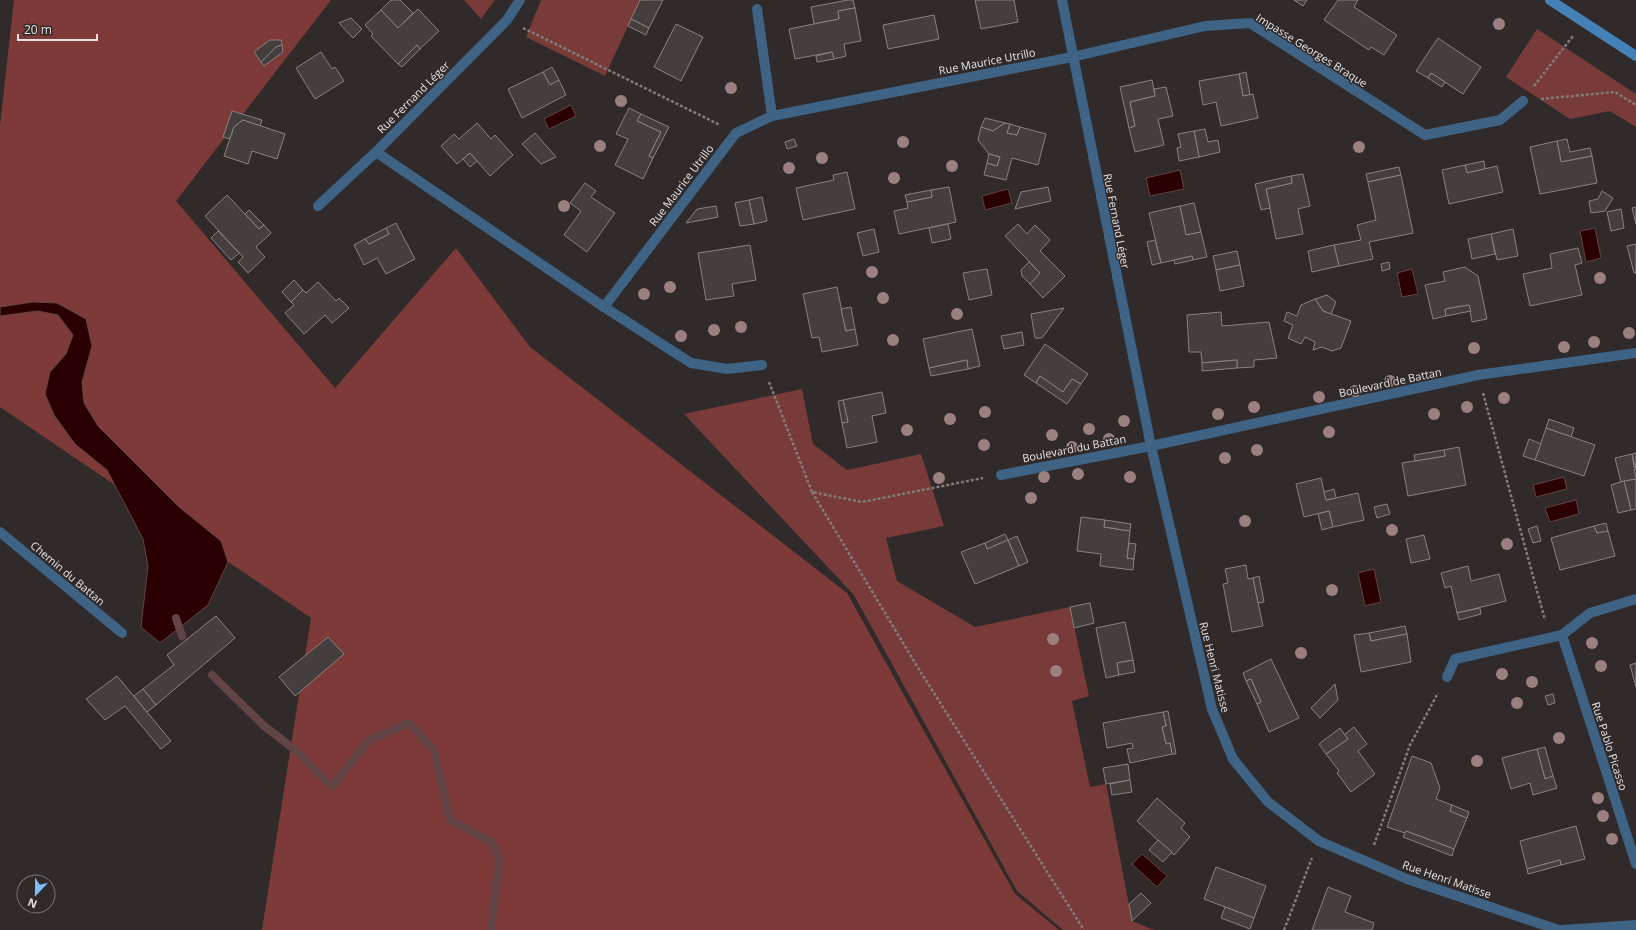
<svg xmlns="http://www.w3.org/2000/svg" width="1636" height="930" viewBox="0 0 1636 930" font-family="'Open Sans',sans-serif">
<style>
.green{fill:#783b3a}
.forest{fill:#7e3a39}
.water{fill:#2b0003;stroke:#634446}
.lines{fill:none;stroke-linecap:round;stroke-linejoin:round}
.stream{stroke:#634446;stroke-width:8}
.building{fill:#453e3e;stroke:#8a8282}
.path{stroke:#827c7c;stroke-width:2.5;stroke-dasharray:3 2;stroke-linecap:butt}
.service{stroke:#3e6385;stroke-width:10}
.minor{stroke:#3e6385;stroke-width:10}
.secondary{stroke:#4481b7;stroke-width:10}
.tree{fill:#9c807f}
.labels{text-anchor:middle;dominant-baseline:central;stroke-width:3;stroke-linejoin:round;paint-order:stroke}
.street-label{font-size:11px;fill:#e7e2e2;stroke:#312a2a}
</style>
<rect width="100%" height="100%" fill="#312a2a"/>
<g class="green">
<polygon points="464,0 495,0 481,19"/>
<polygon points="541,0 640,0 605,76 526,37"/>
<polygon points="1537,29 1636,94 1636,127 1610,111 1570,119 1506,77"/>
<polygon points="802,389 813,444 847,470 921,454 944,526 886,538 897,581 975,627 1070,607 1089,696 1072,701 1090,787 1106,784 1132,921 1154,930 1063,930 1017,891 854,595 684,414"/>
</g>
<polygon class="forest" points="14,0 331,0 176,201 335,388 456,248 530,347 847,593 1015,894 1059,930 262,930 311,618 0,407 0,126"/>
<g class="water">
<polygon points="571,105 576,116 549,129 544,119"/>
<polygon points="1180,170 1184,189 1150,196 1146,178"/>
<polygon points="1008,189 1012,203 985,210 982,196"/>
<polygon points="1595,228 1601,258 1586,262 1580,231"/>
<polygon points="1412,269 1418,294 1402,297 1397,273"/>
<polygon points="33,302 57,303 86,319 92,346 82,382 84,403 98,426 179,507 221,541 228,562 208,605 160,643 141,627 148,566 143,539 107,470 75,444 54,415 45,394 50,372 66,354 73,335 58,315 38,311 0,316 0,307"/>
<polygon points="1564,477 1567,489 1536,497 1533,485"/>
<polygon points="1576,500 1579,514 1550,522 1545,508"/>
<polygon points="1374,569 1381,602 1365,606 1358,573"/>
<polygon points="1142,854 1167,876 1157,887 1132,864"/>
</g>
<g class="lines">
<g class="stream">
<polyline points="176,618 182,636"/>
<polyline points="212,675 263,725 299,753 332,787 369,740 409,723 434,750 450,820 492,842 499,860 491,930"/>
</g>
</g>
<g class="building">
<polygon points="391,0 400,0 413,13 398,28 381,10"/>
<polygon points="640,0 663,0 649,28 631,19"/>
<polygon points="848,0 853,0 855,8 838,11 839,19 814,24 811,7"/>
<polygon points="975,0 1014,0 1018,22 981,29"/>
<polygon points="1294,0 1307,0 1303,6"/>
<polygon points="1338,0 1358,0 1354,7 1397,35 1384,55 1371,47 1369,50 1324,20"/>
<polygon points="855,8 861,41 844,44 846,56 834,59 832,52 795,59 789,29 839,19 838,11"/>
<polygon points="418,9 439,31 420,49 417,45 398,64 371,36 373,34 365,25 381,10 398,28"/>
<polygon points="934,15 939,39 888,49 883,25"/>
<polygon points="351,18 362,29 353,38 339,23"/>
<polygon points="631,19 649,28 646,35 628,26"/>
<polygon points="676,24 703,37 681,81 654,67"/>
<polygon points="1438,38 1481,67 1463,94 1431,73 1428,78 1416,71"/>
<polygon points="270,40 281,40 282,45 276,47 261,62 254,52"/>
<polygon points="282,45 283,52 264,66 261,62 276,47"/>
<polygon points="417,45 420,49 402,67 398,64"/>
<polygon points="321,52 332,69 335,67 344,81 315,99 296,68"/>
<polygon points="832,52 834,59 817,62 816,56"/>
<polygon points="552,67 559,80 550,85 543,72"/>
<polygon points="543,72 550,85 559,80 566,95 522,118 508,89"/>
<polygon points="1246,72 1250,95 1243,96 1239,74"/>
<polygon points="1431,73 1445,82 1442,87 1428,78"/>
<polygon points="1239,74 1243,96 1253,94 1258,118 1221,126 1216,102 1203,105 1199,81"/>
<polygon points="1152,80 1155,96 1130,102 1135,126 1129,128 1120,87"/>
<polygon points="1166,87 1173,116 1158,119 1164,145 1135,152 1129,128 1135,126 1130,102 1155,96 1154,89"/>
<polygon points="629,108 641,114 637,121 661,132 649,156 653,158 643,179 615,165 628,139 616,134"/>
<polygon points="232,111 262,120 260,126 243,120 234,127 230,139 223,137"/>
<polygon points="641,114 669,127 653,158 649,156 661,132 637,121"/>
<polygon points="985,118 1005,123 993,131 981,127"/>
<polygon points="243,120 285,134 277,159 252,151 248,164 224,156 234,127"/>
<polygon points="477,123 491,139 495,135 513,155 490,176 470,153 457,164 441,146 454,134 459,139"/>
<polygon points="1005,123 1010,124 1007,133 1017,135 1020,127 1046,134 1038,165 1012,158 1006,180 984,175 987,163 997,166 1000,157 989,154 978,140 981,127 993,131"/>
<polygon points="1010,124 1020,127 1017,135 1007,133"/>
<polygon points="1205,129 1208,142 1218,140 1220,152 1199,157 1194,131"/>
<polygon points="1194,131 1199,157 1179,161 1177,148 1181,147 1178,134"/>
<polygon points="535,133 556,157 541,164 522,144"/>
<polygon points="794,139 797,146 787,149 785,142"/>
<polygon points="1567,139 1570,152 1590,148 1592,156 1561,162 1557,141"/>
<polygon points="1557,141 1561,162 1592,156 1597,183 1540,194 1530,147"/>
<polygon points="470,153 477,161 470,167 463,159"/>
<polygon points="989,154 1000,157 997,166 987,163"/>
<polygon points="1484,161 1485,169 1467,173 1465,165"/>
<polygon points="1465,165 1467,173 1497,166 1503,192 1449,204 1442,170"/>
<polygon points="1399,167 1401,175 1368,182 1366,174"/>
<polygon points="847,172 855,209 803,220 796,188 834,180 833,175"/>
<polygon points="1303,174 1310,206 1298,209 1303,234 1276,239 1266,189 1292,183 1291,176"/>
<polygon points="1401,175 1413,233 1369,242 1373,259 1339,266 1334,245 1361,240 1357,225 1376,220 1368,182"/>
<polygon points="1291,176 1292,183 1266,189 1270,208 1261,210 1255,184"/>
<polygon points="585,183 596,191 591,197 615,213 587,252 564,235 581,211 570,203"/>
<polygon points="949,187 956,222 899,234 894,211 908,208 907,202 932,197 931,190"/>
<polygon points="1048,187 1051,201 1015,209 1021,192"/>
<polygon points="931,190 932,197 907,202 905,195"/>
<polygon points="1602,191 1613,198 1605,211 1591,213 1589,201 1598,199"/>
<polygon points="227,195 259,229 264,225 271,233 256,247 265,257 248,273 238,262 243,257 205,216"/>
<polygon points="762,197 767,221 754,224 749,200"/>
<polygon points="749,200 754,224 740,226 735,203"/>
<polygon points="1194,203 1201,232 1186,235 1180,206"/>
<polygon points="716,206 718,217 686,223 697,209"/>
<polygon points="1180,206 1186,235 1201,232 1207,257 1193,260 1192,256 1161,263 1149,213"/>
<polygon points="1636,207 1636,224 1632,208"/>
<polygon points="1621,209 1624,228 1611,231 1607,212"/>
<polygon points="249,210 264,225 259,229 245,214"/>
<polygon points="396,223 415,259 386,274 377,258 364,265 354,245 365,239 369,244 389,234 386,228"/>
<polygon points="948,224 951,239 932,243 929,228"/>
<polygon points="1018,224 1027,234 1035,225 1050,240 1040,251 1065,276 1043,298 1030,284 1040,273 1005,236"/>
<polygon points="386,228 389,234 369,244 365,239"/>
<polygon points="874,229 879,252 863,256 857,233"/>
<polygon points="1513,229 1518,256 1497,260 1491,234"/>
<polygon points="218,231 239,253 231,260 211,238"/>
<polygon points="1491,234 1495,254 1472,259 1468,239"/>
<polygon points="1155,240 1161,263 1152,265 1147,242"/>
<polygon points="1636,244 1636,273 1634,273 1627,246"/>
<polygon points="750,245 756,280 732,284 734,296 706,300 698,253"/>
<polygon points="1334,245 1339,266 1312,272 1308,251"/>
<polygon points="1578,248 1582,263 1575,265 1582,295 1530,306 1523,274 1552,268 1550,254"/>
<polygon points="1237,251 1240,265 1216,270 1213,256"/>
<polygon points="1192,256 1193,260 1175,264 1174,260"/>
<polygon points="1029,262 1040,273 1030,284 1022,276 1021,270"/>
<polygon points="1389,262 1390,269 1382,271 1381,264"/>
<polygon points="1240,265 1244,286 1220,291 1216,270"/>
<polygon points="1465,267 1478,276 1487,319 1472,322 1469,305 1445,309 1446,316 1433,319 1425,285 1445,281 1443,272"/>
<polygon points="987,269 992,295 969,300 963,273"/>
<polygon points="294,280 303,290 291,302 282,292"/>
<polygon points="318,282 336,301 339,298 349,308 332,323 325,315 304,334 285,313 294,305 291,302 303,290 306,293"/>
<polygon points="837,287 846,331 855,329 858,345 822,352 819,337 812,338 803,294"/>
<polygon points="1327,295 1336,302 1331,314 1323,311 1315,299"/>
<polygon points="1315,299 1323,311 1351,321 1341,348 1332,351 1322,347 1313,350 1315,342 1305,337 1301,344 1288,338 1293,325 1284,321 1287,312 1297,316 1301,305"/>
<polygon points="1469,305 1471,311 1446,316 1445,309"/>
<polygon points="851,307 855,329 846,331 841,309"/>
<polygon points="1064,308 1042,338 1035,338 1031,314"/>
<polygon points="1221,312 1222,326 1269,322 1277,358 1254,360 1254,367 1237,368 1237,360 1202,363 1201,352 1189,352 1187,315"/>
<polygon points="972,329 980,366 968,369 967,360 929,368 923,339"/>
<polygon points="1022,332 1024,345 1004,349 1001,336"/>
<polygon points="1045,344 1088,374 1081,384 1072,379 1063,392 1040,376 1036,383 1024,375"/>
<polygon points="967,360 968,369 931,376 929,368"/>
<polygon points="1237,360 1237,368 1202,371 1202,363"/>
<polygon points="1040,376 1063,392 1072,379 1081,384 1067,404 1036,383"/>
<polygon points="882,392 886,413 872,416 877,442 847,448 842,423 848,422 843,400"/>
<polygon points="843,400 848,422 842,423 838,401"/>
<polygon points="1549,419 1574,428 1571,437 1546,428"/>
<polygon points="1546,428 1595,445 1584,476 1535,460"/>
<polygon points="1529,439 1541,444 1535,460 1523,456"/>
<polygon points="1459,447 1466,485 1408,496 1402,463 1445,456 1444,450"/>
<polygon points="1444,450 1445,456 1415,461 1414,455"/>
<polygon points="1636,453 1636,470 1632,454"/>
<polygon points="1632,454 1636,479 1621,482 1615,458"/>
<polygon points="1321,478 1326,500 1358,493 1364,520 1333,527 1329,511 1304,517 1296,484"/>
<polygon points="1636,479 1636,509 1631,510 1624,481"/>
<polygon points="1624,481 1631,510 1618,513 1611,485"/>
<polygon points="1334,489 1336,498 1326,500 1324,492"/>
<polygon points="1387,504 1390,514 1377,518 1374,507"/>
<polygon points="1329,511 1333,527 1322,530 1318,514"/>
<polygon points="1081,517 1105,520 1104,527 1130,531 1127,558 1134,559 1133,570 1100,566 1101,554 1077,551"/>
<polygon points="1105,520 1131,524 1130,531 1104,527"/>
<polygon points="1606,523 1608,531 1597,533 1594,526"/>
<polygon points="1537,526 1541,541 1533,543 1528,529"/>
<polygon points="1594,526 1597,533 1608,531 1615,556 1560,570 1551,538"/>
<polygon points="1005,534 1008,540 987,549 985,543"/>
<polygon points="1424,535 1430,559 1411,563 1406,539"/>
<polygon points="1017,536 1028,562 1019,566 1008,540"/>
<polygon points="1008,540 1019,566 975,584 961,552 985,543 987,549"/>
<polygon points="1129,543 1136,544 1134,559 1127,558"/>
<polygon points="1246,565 1248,579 1253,578 1263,626 1232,632 1223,584 1228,583 1225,569"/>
<polygon points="1468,566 1471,581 1499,574 1506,601 1457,613 1451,586 1445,588 1441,573"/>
<polygon points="1259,576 1264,602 1258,603 1253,578"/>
<polygon points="1090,603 1094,623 1074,628 1070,607"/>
<polygon points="1480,608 1481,614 1459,620 1457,613"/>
<polygon points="216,616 235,638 156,705 143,689 174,665 167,655"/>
<polygon points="1125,622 1133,660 1117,663 1119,675 1106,678 1096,628"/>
<polygon points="1405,626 1407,634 1371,641 1369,633"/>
<polygon points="1369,633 1371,641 1407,634 1411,662 1361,672 1354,635"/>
<polygon points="328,637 344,654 295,696 279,677"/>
<polygon points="1271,659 1299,718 1269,732 1257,704 1261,702 1251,679 1246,681 1243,673"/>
<polygon points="1133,660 1135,672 1119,675 1117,663"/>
<polygon points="1636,663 1636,687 1630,665"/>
<polygon points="117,676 171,741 161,749 125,706 105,720 86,699"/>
<polygon points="1251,679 1261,702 1257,704 1246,681"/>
<polygon points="1335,684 1338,700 1320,718 1311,708"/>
<polygon points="143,689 156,705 147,712 134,696"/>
<polygon points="1553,694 1555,703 1548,705 1545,696"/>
<polygon points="1168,711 1176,754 1172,754 1170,743 1166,744 1162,727 1166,726 1163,712"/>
<polygon points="1163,712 1166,726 1162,727 1166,744 1170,743 1172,754 1130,763 1127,749 1133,748 1132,743 1107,748 1103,723"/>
<polygon points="1354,727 1367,744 1358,751 1375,774 1351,792 1337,773 1339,771 1326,754 1348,739 1344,735"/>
<polygon points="1340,728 1348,739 1326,754 1319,744"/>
<polygon points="1545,747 1553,776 1545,779 1537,749"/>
<polygon points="1537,749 1545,779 1553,776 1557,788 1533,795 1530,783 1511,789 1502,758"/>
<polygon points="1412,756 1431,763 1440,788 1436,799 1452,805 1450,811 1467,818 1454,849 1406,831 1405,833 1387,827"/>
<polygon points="1128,764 1130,780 1106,784 1103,768"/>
<polygon points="1130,780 1132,792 1112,795 1110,784"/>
<polygon points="1157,798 1185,823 1181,828 1190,837 1174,855 1137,821"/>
<polygon points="1452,805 1469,812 1467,818 1450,811"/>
<polygon points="1576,826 1585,859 1561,865 1560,860 1527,869 1520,841"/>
<polygon points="1406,831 1454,849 1452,856 1403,837"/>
<polygon points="1158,840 1172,852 1163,862 1149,850"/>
<polygon points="1560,860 1561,865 1528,874 1527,869"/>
<polygon points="1216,867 1266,886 1254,918 1204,899"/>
<polygon points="1328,887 1351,896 1345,912 1374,923 1372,930 1312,930"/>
<polygon points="1141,893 1151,903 1132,921 1129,904"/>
<polygon points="1225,907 1254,918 1250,929 1221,918"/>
</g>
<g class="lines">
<g class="path">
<polyline points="523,28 720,125"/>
<polyline points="1534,86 1573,36"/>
<polyline points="1541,99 1615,92 1636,105"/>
<polyline points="769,382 812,492 862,502 983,478"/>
<polyline points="1483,393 1545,620"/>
<polyline points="812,492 920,671 1084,930"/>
<polyline points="1374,845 1410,745 1438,693"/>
<polyline points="1284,930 1312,858"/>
</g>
<g class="service">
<polyline points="757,9 772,116"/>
<polyline points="0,532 122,633"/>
</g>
<g class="minor">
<polyline points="1062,0 1151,446 1212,709 1233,759 1268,802 1319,841 1407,879 1559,930"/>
<polyline points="376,152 604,307 736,133 772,116 1072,57 1205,26 1250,23 1425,135 1500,120 1523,101"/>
<polyline points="318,206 376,152 507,20 520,0"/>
<polyline points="604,307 691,363 727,369 762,365"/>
<polyline points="1001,475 1151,446 1478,375 1636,353"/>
<polyline points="1636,599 1590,613 1562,635 1636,864"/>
<polyline points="1447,677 1455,659 1562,635"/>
<polyline points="1563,930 1636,925"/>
</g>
<polyline class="secondary" points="1550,0 1636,56"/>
</g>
<g class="tree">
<circle cx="1499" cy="24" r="6"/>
<circle cx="731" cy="88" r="6"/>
<circle cx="621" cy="101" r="6"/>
<circle cx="903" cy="142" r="6"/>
<circle cx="600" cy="146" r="6"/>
<circle cx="1359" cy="147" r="6"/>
<circle cx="822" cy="158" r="6"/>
<circle cx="952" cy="166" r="6"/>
<circle cx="789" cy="168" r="6"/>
<circle cx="894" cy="178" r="6"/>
<circle cx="564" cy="206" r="6"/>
<circle cx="872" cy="272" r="6"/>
<circle cx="1600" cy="278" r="6"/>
<circle cx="670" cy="287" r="6"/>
<circle cx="644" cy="294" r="6"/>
<circle cx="883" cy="298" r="6"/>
<circle cx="957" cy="314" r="6"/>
<circle cx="741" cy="327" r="6"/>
<circle cx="714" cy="330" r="6"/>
<circle cx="1629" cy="333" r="6"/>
<circle cx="681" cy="336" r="6"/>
<circle cx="893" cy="340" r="6"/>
<circle cx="1594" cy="342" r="6"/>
<circle cx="1564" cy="347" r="6"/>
<circle cx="1474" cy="348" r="6"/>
<circle cx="1390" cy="381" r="6"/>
<circle cx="1355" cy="391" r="6"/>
<circle cx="1319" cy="397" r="6"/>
<circle cx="1504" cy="398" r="6"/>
<circle cx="1254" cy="407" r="6"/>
<circle cx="1467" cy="407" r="6"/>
<circle cx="985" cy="412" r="6"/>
<circle cx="1218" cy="414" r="6"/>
<circle cx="1434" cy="414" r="6"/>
<circle cx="950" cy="419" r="6"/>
<circle cx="1124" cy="421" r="6"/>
<circle cx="1089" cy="429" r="6"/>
<circle cx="907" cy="430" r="6"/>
<circle cx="1329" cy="432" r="6"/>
<circle cx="1052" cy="435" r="6"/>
<circle cx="1109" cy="439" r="6"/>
<circle cx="984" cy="445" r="6"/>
<circle cx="1072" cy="447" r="6"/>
<circle cx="1257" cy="450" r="6"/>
<circle cx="1225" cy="458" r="6"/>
<circle cx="1078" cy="474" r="6"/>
<circle cx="1044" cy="477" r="6"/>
<circle cx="1130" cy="477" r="6"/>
<circle cx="939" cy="478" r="6"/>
<circle cx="1031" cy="498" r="6"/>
<circle cx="1245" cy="521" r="6"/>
<circle cx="1392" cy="530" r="6"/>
<circle cx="1507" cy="544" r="6"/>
<circle cx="1332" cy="590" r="6"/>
<circle cx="1053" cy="639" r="6"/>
<circle cx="1592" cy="643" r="6"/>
<circle cx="1301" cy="653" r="6"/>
<circle cx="1601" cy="666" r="6"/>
<circle cx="1056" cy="671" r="6"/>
<circle cx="1502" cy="674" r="6"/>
<circle cx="1532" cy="682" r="6"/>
<circle cx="1517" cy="703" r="6"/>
<circle cx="1559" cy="738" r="6"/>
<circle cx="1477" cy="761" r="6"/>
<circle cx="1598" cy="798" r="6"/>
<circle cx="1603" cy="816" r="6"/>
<circle cx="1612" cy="839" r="6"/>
</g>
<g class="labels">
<g class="street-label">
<text transform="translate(1312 50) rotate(32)">Impasse Georges Braque</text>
<text transform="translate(987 61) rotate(-11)">Rue Maurice Utrillo</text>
<text transform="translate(413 97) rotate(-45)">Rue Fernand Léger</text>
<text transform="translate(681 185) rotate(-53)">Rue Maurice Utrillo</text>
<text transform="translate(1117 221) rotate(79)">Rue Fernand Léger</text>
<text transform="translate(1390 382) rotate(-12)">Boulevard de Battan</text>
<text transform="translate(1074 448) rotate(-11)">Boulevard du Battan</text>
<text transform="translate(68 573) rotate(40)">Chemin du Battan</text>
<text transform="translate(1215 667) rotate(76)">Rue Henri Matisse</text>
<text transform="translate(1610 746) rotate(72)">Rue Pablo Picasso</text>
<text transform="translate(1447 879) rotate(19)">Rue Henri Matisse</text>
</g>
</g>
<g transform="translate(36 894) rotate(202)"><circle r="19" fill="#312a2a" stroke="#7a7474"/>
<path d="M0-3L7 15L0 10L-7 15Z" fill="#7ebdf9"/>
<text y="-6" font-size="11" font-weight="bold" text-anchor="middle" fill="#e7e2e2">N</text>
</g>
<path d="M18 34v6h79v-6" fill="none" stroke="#e7e2e2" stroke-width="2"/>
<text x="24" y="34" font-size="12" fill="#e7e2e2" stroke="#312a2a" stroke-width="3" paint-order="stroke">20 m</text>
</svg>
